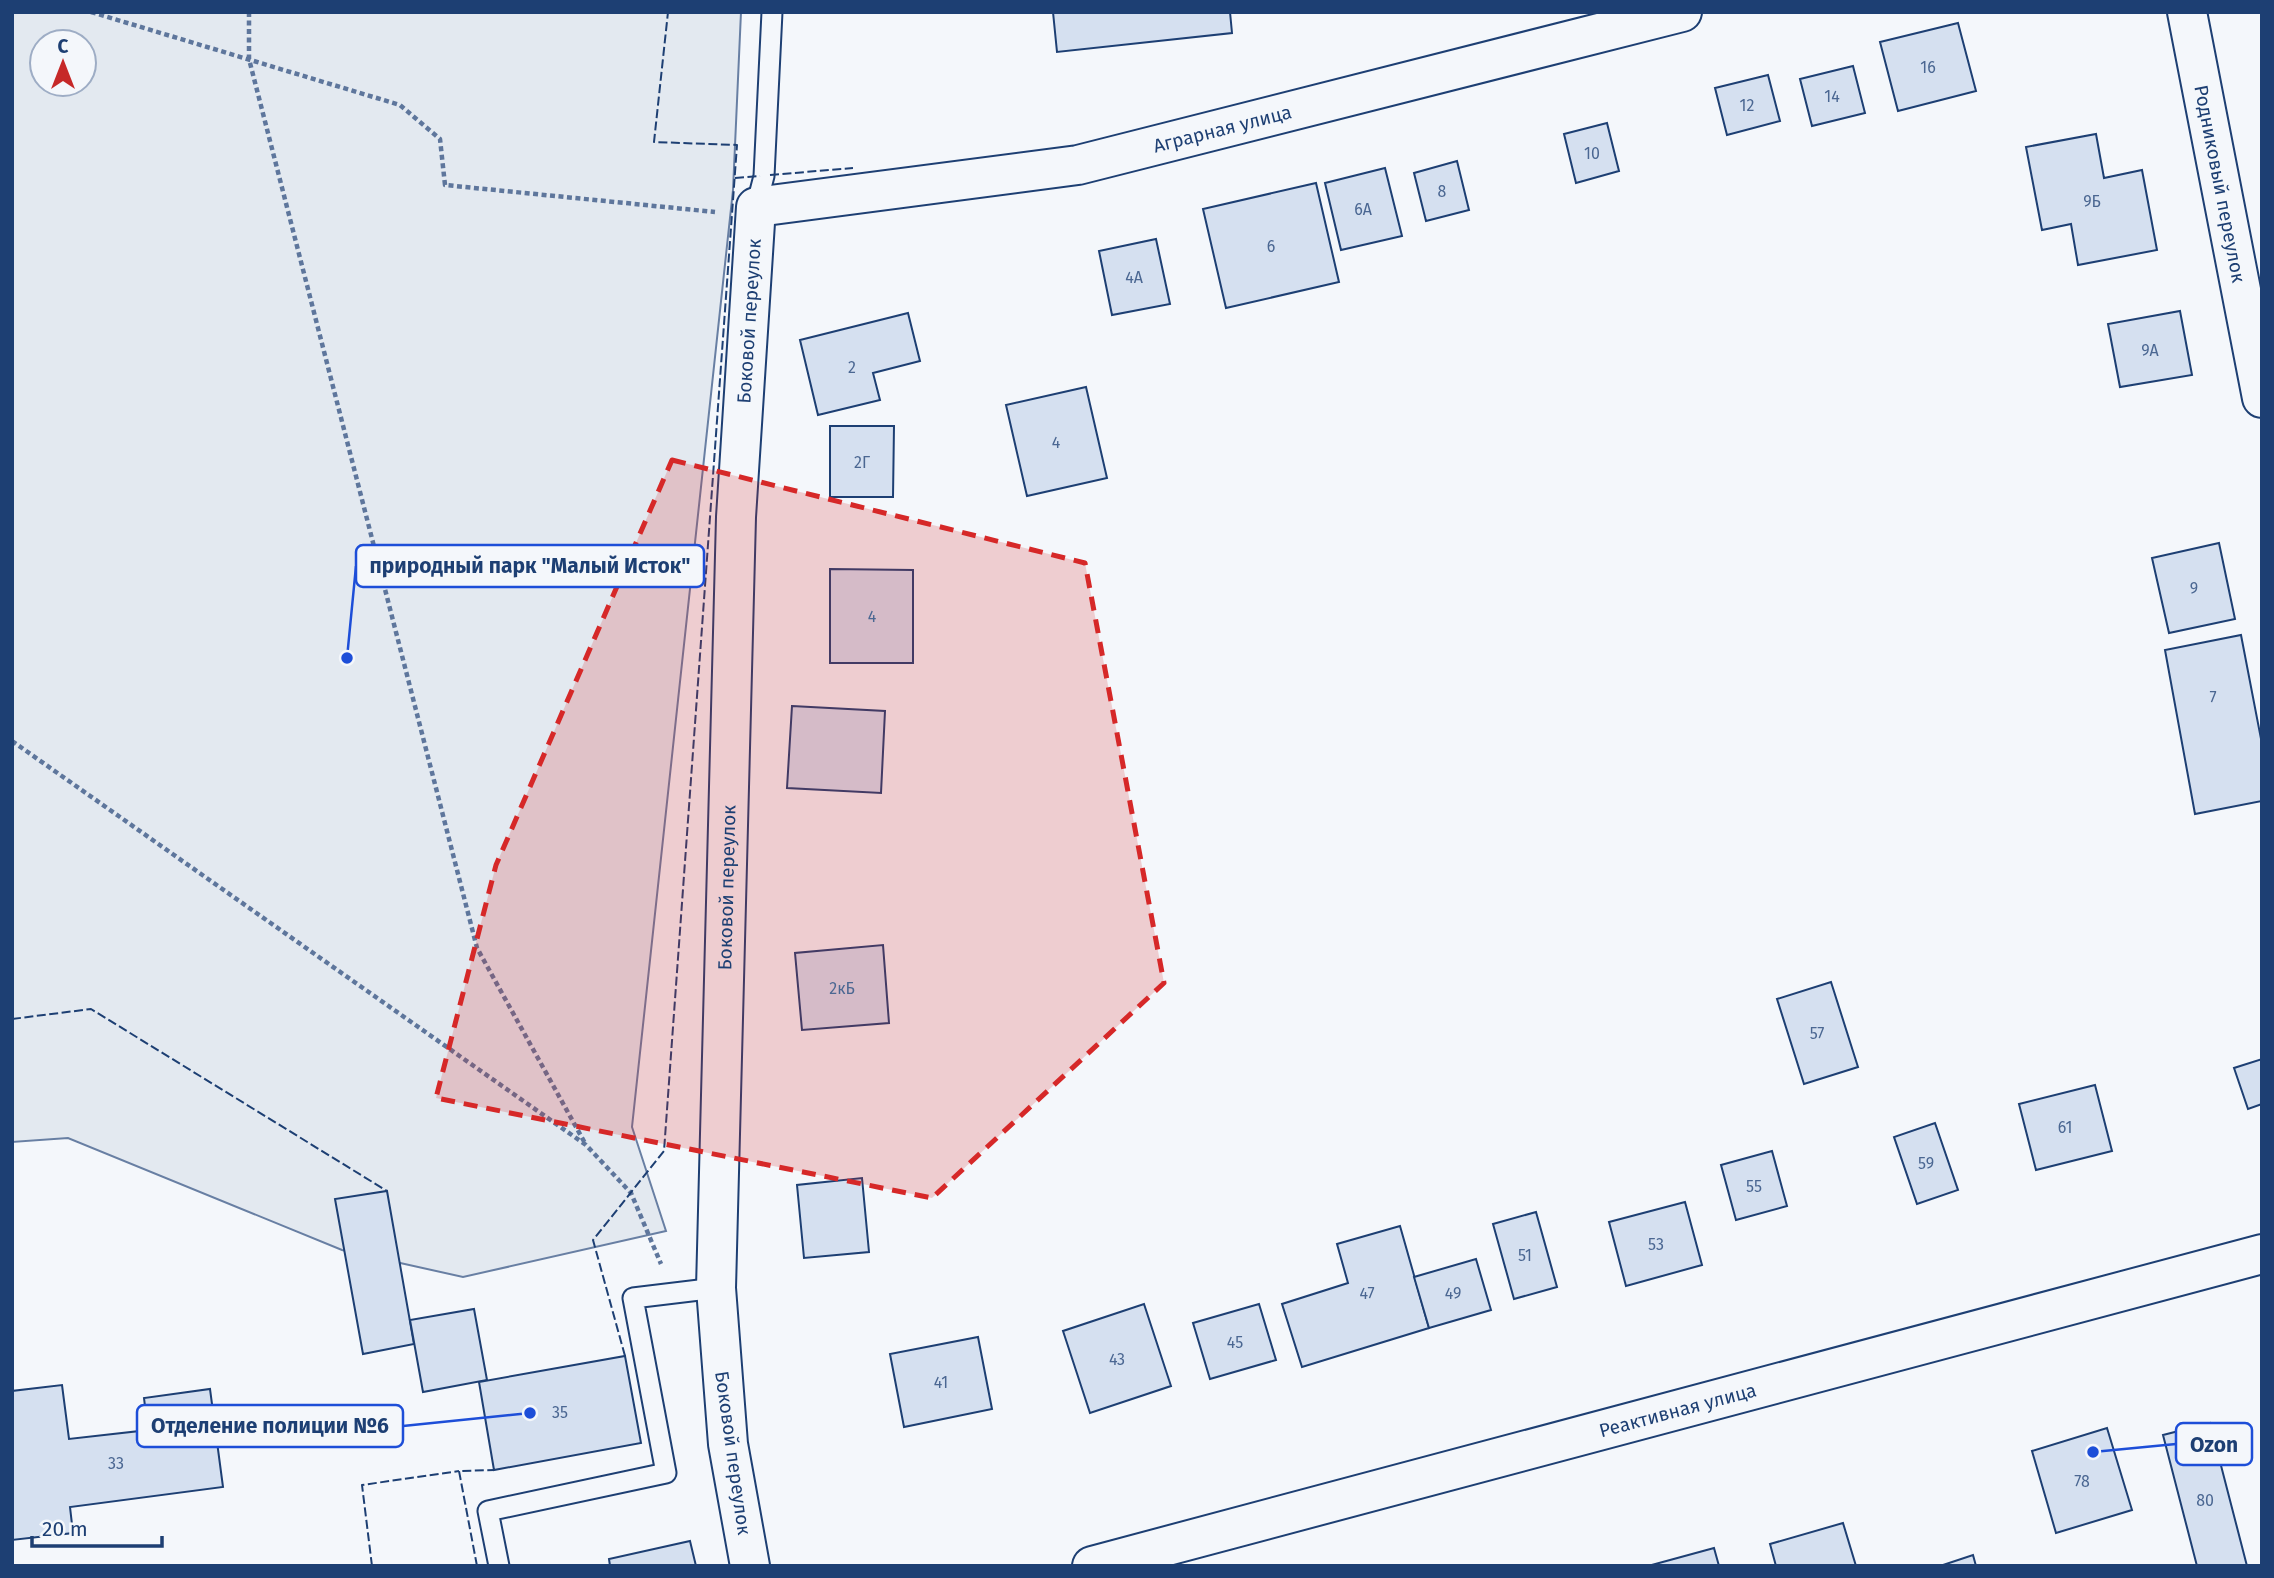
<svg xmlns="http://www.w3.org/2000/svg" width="2274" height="1578" viewBox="0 0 2274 1578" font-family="'Fira Sans',sans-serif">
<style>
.green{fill:#e3e9f0;stroke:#687fa3;stroke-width:2;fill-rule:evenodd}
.building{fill:#d5e0f0;stroke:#1d3f73;stroke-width:2}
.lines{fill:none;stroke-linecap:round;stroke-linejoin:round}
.service-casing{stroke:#1d3f73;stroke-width:23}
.minor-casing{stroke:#1d3f73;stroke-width:42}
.secondary-casing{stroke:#1d3f73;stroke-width:42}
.path{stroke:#5e769c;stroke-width:4.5;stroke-dasharray:5 3.5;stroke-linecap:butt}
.service{stroke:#f4f7fb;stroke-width:19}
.minor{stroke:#f4f7fb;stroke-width:38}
.secondary{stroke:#f4f7fb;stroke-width:38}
.fence{stroke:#1d3f73;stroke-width:2;stroke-dasharray:9 3.5;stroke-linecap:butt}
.marked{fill:#d62828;fill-opacity:0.2;stroke:#d62828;stroke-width:5;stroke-dasharray:14 9;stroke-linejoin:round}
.labels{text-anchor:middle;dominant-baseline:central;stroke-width:5;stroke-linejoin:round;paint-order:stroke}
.number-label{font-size:16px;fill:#4b6792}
.street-label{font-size:19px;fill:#1d3f73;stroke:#f4f7fb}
.leader{fill:none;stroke:#1d4ed8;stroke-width:2.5}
.callout-dot{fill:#1d4ed8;stroke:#f4f7fb;stroke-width:2.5}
.callout{fill:#f4f7fb;stroke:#1d4ed8;stroke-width:2.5}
.callout-label{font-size:21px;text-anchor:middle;font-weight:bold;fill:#1d3f73}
</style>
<rect width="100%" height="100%" fill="#f4f7fb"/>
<path class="green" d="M12,12H741L733,190L632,1127L666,1231L463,1277L342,1250L68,1138L12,1142ZM42,42H84V84H42Z"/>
<g class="building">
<polygon points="1053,12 1230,12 1232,33 1057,52"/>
<polygon points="1958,23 1976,91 1898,111 1880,42"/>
<polygon points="1853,66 1865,113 1812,126 1800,79"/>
<polygon points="1768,75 1780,121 1727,135 1715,88"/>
<polygon points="1607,123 1619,171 1576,183 1564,134"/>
<polygon points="2096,134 2104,178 2142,170 2157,250 2078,265 2071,224 2042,230 2026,147"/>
<polygon points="1457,161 1469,210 1426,221 1414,173"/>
<polygon points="1385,168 1402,236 1341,250 1325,183"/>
<polygon points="1316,183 1339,282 1226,308 1203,209"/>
<polygon points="1156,239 1170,304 1112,315 1099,251"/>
<polygon points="2180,311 2192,375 2120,387 2108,324"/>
<polygon points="908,313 920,361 873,373 880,400 818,415 800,340"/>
<polygon points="1086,387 1107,478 1027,496 1006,405"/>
<polygon points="830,426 894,426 893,497 830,497"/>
<polygon points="2219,543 2235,619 2169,633 2152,558"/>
<polygon points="830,569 913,570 913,663 830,663"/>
<polygon points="2241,635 2262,744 2262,801 2195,814 2165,650"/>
<polygon points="792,706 885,711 881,793 787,788"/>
<polygon points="883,945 889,1023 802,1030 795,953"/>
<polygon points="1831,982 1858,1067 1804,1084 1777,999"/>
<polygon points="2262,1059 2262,1104 2248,1109 2234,1068"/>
<polygon points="2095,1085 2112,1151 2036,1170 2019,1104"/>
<polygon points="1935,1123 1958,1190 1917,1204 1894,1137"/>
<polygon points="1772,1151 1787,1206 1736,1220 1721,1165"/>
<polygon points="862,1178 869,1252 804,1258 797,1185"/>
<polygon points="387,1191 414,1344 363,1354 335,1199"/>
<polygon points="1685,1202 1702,1265 1626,1286 1609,1222"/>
<polygon points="1536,1212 1557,1287 1514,1299 1493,1224"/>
<polygon points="1400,1226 1429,1328 1302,1367 1282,1304 1348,1283 1337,1244"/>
<polygon points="1476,1259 1491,1310 1429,1328 1414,1277"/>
<polygon points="1144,1304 1171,1386 1090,1413 1063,1331"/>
<polygon points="1259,1304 1276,1360 1210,1379 1193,1323"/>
<polygon points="474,1309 487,1380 423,1392 410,1320"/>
<polygon points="978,1337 992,1409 904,1427 890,1354"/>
<polygon points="625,1356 641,1443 494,1470 479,1382"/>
<polygon points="62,1385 69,1439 148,1430 144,1398 210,1389 223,1487 70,1507 73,1533 12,1540 12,1391"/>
<polygon points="2210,1423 2247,1566 2197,1566 2163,1435"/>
<polygon points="2107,1428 2132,1510 2056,1533 2032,1451"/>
<polygon points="1843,1523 1856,1566 1776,1566 1770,1544"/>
<polygon points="690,1541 696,1566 610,1566 609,1559"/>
<polygon points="1714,1548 1719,1566 1648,1566"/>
<polygon points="1973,1555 1976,1566 1940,1566"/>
</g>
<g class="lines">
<defs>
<g id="service">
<polyline points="756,207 764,176 772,12"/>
<polyline points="499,1566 488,1511 666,1473 633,1298 716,1288"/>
</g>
<g id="minor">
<path id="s1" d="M2187,12L2262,398"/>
<path id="s2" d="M750,1566L728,1444L716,1288L736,517L756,207L1078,165L1682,12"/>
</g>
<g id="secondary">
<path id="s3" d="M1092,1566L2262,1254"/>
</g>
</defs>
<use href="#service" class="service-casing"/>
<use href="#minor" class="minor-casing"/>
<use href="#secondary" class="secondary-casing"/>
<g class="path">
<polyline points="91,12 400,105 440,139 445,185 715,212"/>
<polyline points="249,12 249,59 477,948 586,1145"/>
<polyline points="12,741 586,1145 631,1193 661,1264"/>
</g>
<use href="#service" class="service"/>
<use href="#minor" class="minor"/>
<use href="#secondary" class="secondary"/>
<g class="fence">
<polyline points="770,175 853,168"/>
<polyline points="735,178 760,176"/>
<polyline points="12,1019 91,1009 387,1191"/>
<polyline points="625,1356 593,1240 664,1151 737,145 654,142 668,12"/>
<polyline points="372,1566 362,1485 459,1471"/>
<polyline points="477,1566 459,1471 494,1470"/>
</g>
</g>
<path class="marked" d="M672,460L1085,563L1164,983L932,1198L436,1098L496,865Z"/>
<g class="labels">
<g class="number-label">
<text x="1928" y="67">16</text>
<text x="1832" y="96">14</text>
<text x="1747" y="105">12</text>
<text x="1592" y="153">10</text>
<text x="1442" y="191">8</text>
<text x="2092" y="201">9Б</text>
<text x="1363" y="209">6А</text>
<text x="1271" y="246">6</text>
<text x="1134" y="277">4А</text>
<text x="2150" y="350">9А</text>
<text x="852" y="367">2</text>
<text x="1056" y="442">4</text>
<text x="862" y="462">2Г</text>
<text x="2194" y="588">9</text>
<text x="872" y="616">4</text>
<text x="2213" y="697">7</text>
<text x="842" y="988">2кБ</text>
<text x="1817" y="1033">57</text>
<text x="2065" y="1127">61</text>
<text x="1926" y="1163">59</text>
<text x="1754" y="1186">55</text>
<text x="1656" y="1244">53</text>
<text x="1525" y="1255">51</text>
<text x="1367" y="1293">47</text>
<text x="1453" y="1293">49</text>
<text x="1235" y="1342">45</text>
<text x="1117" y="1359">43</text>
<text x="941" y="1382">41</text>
<text x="560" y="1412">35</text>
<text x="116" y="1463">33</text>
<text x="2082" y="1481">78</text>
<text x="2205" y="1500">80</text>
</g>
<g class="street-label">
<text stroke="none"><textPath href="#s2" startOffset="1836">Аграрная улица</textPath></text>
<text stroke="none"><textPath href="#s1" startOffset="175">Родниковый переулок</textPath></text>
<text stroke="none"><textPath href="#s2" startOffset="1248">Боковой переулок</textPath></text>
<text stroke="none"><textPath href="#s2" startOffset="681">Боковой переулок</textPath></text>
<text stroke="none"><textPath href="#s3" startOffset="606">Реактивная улица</textPath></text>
<text transform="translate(733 1453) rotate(82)">Боковой переулок</text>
</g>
</g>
<path class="leader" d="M347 658L356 566M530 1413L403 1426M2093 1452L2176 1444"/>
<g class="callout-dot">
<circle cx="347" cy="658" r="7"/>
<circle cx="530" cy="1413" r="7"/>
<circle cx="2093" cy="1452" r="7"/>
</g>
<g class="callout">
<rect x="356" y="545" width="348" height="42" rx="7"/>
<rect x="137" y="1405" width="266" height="42" rx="7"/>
<rect x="2176" y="1423" width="76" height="42" rx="7"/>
</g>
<g class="callout-label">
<text x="530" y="573">природный парк "Малый Исток"</text>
<text x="270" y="1433">Отделение полиции №6</text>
<text x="2214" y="1452">Ozon</text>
</g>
<rect width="2274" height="1578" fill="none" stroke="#1d3f73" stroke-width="28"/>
<g transform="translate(63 63)"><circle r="33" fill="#f4f7fb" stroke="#9eadc5" stroke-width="2"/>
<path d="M0-5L12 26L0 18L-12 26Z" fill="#c62828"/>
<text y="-10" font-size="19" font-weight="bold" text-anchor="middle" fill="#1d3f73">С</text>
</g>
<path d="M32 1536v10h130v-10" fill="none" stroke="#1d3f73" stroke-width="3.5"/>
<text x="42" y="1536" font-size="21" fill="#1d3f73" stroke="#f4f7fb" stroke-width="5" paint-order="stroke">20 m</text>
</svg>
